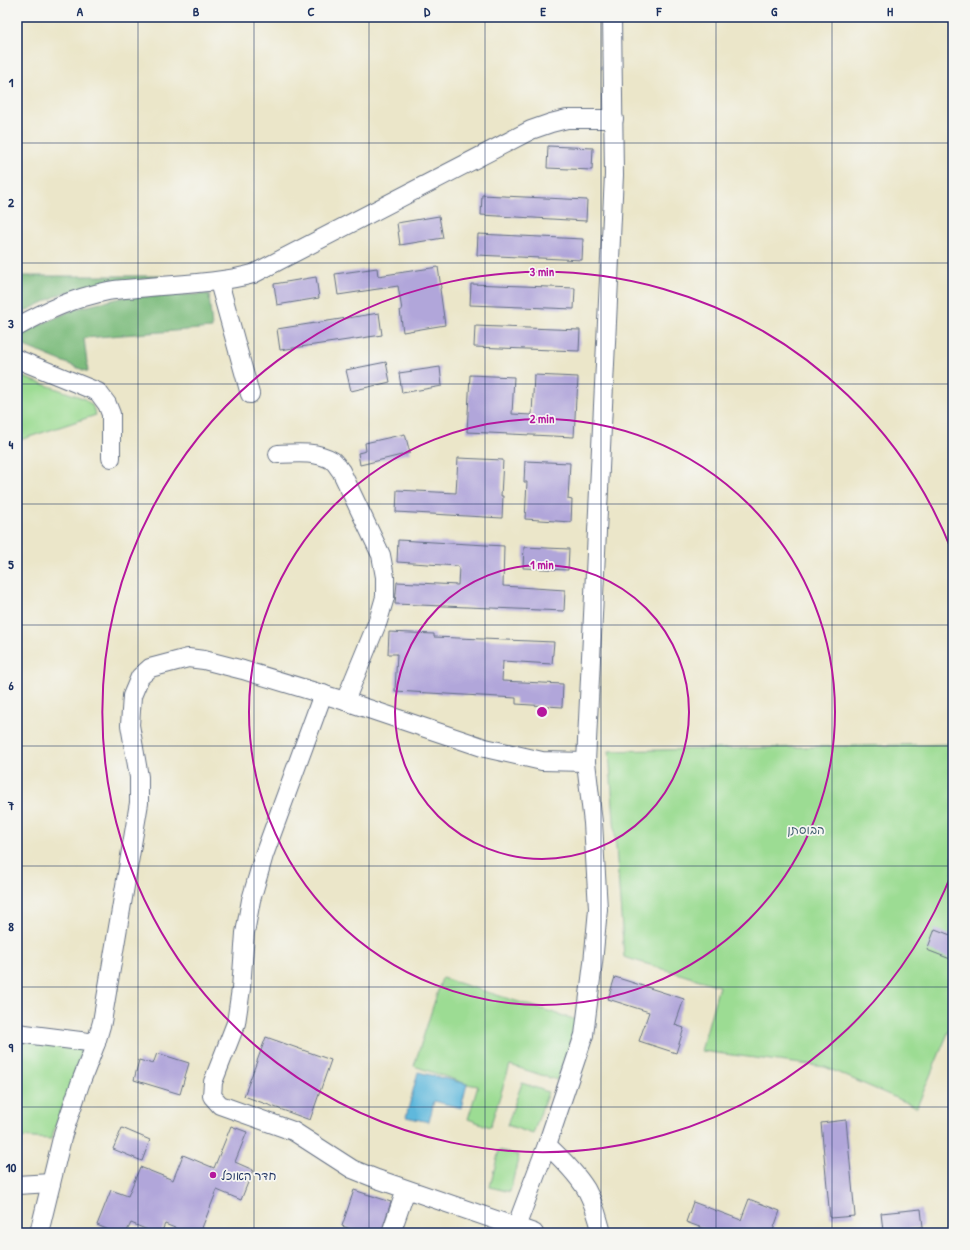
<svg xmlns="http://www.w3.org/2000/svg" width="970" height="1250" viewBox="0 0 970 1250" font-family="'Patrick Hand','Playpen Sans Hebrew',sans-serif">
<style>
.green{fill:#9cdc93;stroke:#5c8678}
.forest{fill:#7dbc7d;stroke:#4c766e}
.water{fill:#5eb8dc;stroke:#3c749d}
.building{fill:#b1a6da}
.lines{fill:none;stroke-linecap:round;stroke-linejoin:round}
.minor-casing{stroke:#646f83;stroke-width:20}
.minor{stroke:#fff;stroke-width:18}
.grid{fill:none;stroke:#1b2f5e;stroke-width:1;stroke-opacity:0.55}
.ring{fill:none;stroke:#b5179e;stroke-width:2}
.poi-dot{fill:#b5179e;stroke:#f6f6f2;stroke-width:1.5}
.labels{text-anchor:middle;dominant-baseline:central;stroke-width:3.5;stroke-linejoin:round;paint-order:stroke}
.park-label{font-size:12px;fill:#3b5a6b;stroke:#f6f6f2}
.poi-label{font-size:12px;fill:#1b2f5e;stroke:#f6f6f2;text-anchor:start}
.centre{fill:#b5179e;stroke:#f6f6f2;stroke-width:2}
.ring-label{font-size:12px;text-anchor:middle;font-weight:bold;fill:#b5179e;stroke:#f6f6f2;stroke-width:3.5;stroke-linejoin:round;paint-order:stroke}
.neatline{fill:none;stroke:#1b2f5e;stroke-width:1.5}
.grid-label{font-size:13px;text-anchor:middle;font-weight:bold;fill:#1b2f5e}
</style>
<rect width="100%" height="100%" fill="#f6f6f2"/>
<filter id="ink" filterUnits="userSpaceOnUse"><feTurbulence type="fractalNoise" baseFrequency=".025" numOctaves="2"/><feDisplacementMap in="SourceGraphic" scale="8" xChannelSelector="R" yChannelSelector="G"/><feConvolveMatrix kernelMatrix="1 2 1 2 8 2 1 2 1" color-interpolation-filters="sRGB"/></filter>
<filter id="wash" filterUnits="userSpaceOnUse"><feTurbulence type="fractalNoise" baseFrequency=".012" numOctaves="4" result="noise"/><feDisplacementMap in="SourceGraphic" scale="16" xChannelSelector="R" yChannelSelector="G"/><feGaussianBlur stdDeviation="0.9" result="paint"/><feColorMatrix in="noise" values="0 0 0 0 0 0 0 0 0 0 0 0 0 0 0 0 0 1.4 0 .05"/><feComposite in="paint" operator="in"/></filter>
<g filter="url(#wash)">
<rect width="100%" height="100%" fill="#ebe6c9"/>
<g class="green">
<polygon points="17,375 83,398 92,405 96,415 17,441"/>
<polygon points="953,744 953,1021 917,1107 825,1067 701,1051 719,986 624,957 609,751"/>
<polygon points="442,978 577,1020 557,1080 510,1065 490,1127 468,1119 478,1086 467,1084 414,1066"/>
<polygon points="17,1040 84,1046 51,1139 17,1137"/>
<polygon points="522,1083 548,1092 533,1134 507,1125"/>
<polygon points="499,1150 519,1155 510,1192 490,1187"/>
</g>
<g class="forest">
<polygon points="17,276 161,276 63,293 17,315"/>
<polygon points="209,294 212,328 84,338 88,372 17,343 22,333 75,309 125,297"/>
</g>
<polygon class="water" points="418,1072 467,1084 461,1108 434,1101 429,1122 406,1117"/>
<g id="blocks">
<g class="building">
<polygon points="548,146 593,148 592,170 547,168"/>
<polygon points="482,195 587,200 586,221 481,215"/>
<polygon points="439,216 443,238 400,245 397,223"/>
<polygon points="478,234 583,239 582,260 477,255"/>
<polygon points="438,267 441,288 440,289 445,325 403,332 400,310 402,310 398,286 338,295 335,274 377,268 378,276"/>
<polygon points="316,277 319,298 277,305 274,284"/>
<polygon points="471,284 575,288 574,309 470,305"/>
<polygon points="379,313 382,335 280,350 277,329"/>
<polygon points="475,326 580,330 579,351 474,347"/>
<polygon points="386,362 390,382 351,391 346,370"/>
<polygon points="440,367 442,386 402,393 399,373"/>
<polygon points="470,375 514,377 512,414 531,415 532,414 534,375 578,377 577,398 576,398 574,437 467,432"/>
<polygon points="405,434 410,453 360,465 358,453 366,451 365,443"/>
<polygon points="458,458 503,460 501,496 503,496 502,518 396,512 397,490 456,493"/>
<polygon points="525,461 570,463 568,499 572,500 571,522 525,519 527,482 524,482"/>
<polygon points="398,540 504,546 503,586 565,590 564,611 395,604 397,582 458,585 459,567 458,566 397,562"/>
<polygon points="524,547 569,549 568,570 523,568"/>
<polygon points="389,632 434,634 434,637 554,642 552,664 503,661 502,681 563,684 562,707 516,704 516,698 395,691 397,654 388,654"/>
<polygon points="935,929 953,936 953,960 927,950"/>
<polygon points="615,977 684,999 675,1025 684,1028 676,1053 639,1041 649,1012 608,999"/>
<polygon points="266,1037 331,1060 310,1120 244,1096"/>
<polygon points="157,1053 189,1063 180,1094 134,1080 139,1060 153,1064"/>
<polygon points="846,1120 855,1216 830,1218 821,1123"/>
<polygon points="231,1126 247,1132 235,1162 253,1170 241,1200 217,1190 200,1233 187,1233 165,1224 161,1233 155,1233 131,1223 126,1233 116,1233 97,1225 111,1190 128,1196 140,1167 173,1180 183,1155 214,1168"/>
<polygon points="122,1128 150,1140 142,1161 113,1149"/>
<polygon points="354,1190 391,1202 381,1233 362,1233 342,1226"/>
<polygon points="749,1199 780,1211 772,1233 716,1233 686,1222 693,1202 741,1220"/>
<polygon points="921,1209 923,1227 883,1231 881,1213"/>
</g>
</g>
</g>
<g filter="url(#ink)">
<use href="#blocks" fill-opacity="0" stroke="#646f83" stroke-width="1"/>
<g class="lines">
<defs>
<g id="minor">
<polyline points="219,282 250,394"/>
<path d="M17,327C47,310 74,298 108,291C118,289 128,289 138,288C177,284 215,284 253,274L531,130L551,123L567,119H614"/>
<polyline points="17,359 98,392 107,404 111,414 111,458"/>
<path d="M278,454C296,453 317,451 333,461C336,463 338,468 341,471L381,555L385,577V597L378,621L345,701"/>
<polyline points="323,694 264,855 251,900 245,933 241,989 236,1023 213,1082 212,1096 220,1105 293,1131 352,1169 377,1179 534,1233"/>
<polyline points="17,1033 96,1043"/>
<path d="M547,1145C561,1158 576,1173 586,1189C594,1203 598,1218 602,1233"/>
<polyline points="17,1185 51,1183"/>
<polyline points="516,1227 547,1145 584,1035 593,963 598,909 593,823 586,762 614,175 612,17"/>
<polyline points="39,1233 63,1134 80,1084 96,1043 102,1022 139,803 139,777 130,725 132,696 140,677 150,668 188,658 204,660 243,670 345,701 485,748 542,761 586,762"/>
<polyline points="391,1233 406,1190"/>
</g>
</defs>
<use href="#minor" class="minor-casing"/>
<use href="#minor" class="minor"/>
</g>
</g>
<path class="grid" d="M138,17V1233M254,17V1233M369,17V1233M485,17V1233M601,17V1233M716,17V1233M832,17V1233M17,143H953M17,263H953M17,384H953M17,504H953M17,625H953M17,746H953M17,866H953M17,987H953M17,1107H953"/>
<g class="ring">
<circle cx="542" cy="712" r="147"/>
<circle cx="542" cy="712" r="293"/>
<path d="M953 870A440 440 0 1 1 953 554"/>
</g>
<circle class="poi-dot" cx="213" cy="1175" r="4"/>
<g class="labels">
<g class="park-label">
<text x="806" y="829">הבוסתן</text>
</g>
<g class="poi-label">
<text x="221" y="1175">חדר האוכל</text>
</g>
</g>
<circle cx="542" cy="712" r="6" class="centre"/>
<g class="ring-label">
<text x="542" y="276">3 min</text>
<text x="542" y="423">2 min</text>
<text x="542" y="569">1 min</text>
</g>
<rect width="970" height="1250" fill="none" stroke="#f6f6f2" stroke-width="44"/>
<rect x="22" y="22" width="926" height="1206" class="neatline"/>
<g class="grid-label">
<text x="80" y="16">A</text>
<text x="196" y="16">B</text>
<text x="311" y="16">C</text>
<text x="427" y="16">D</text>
<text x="543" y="16">E</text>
<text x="659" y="16">F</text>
<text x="774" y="16">G</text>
<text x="890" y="16">H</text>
<text x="11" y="87">1</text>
<text x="11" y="207">2</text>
<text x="11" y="328">3</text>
<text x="11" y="449">4</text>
<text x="11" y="569">5</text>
<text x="11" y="690">6</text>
<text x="11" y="810">7</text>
<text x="11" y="931">8</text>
<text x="11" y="1052">9</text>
<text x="11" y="1172">10</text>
</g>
</svg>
